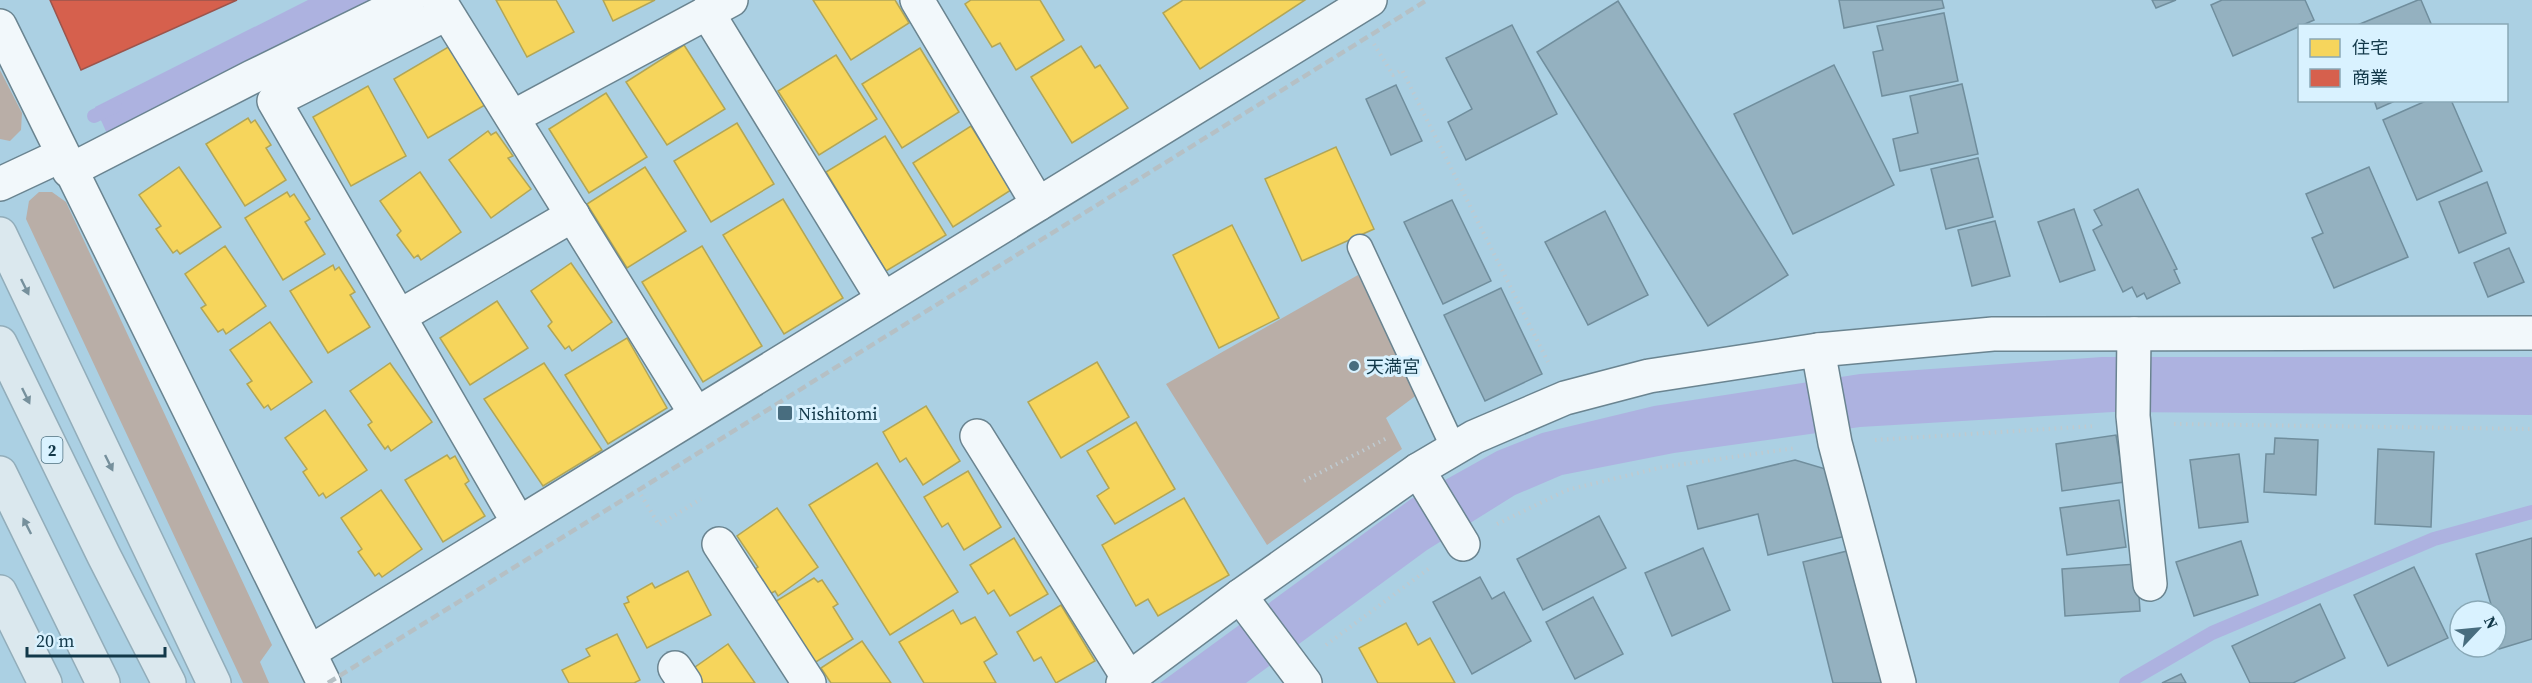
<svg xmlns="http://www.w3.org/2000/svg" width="2532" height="683" viewBox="0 0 2532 683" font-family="'Source Serif 4','Noto Sans JP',serif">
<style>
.green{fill:#b9aea7}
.water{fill:#adb2e0}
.homes{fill:#f6d55c;stroke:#b2a656;stroke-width:1.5}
.shops{fill:#d6604d;stroke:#9b544c;stroke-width:1.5}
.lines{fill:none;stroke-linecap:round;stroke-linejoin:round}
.stream{stroke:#adb2e0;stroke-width:14}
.building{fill:#94b1c0;stroke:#708e9d;stroke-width:1.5}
.lane-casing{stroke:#6a8490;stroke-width:27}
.street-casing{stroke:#6a8490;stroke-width:36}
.highway-casing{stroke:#92adba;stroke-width:36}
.path{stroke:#bfcad0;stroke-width:4;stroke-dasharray:1.5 4.5;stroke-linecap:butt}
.lane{stroke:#f2f8fb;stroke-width:24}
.street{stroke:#f2f8fb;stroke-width:33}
.highway{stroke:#dbe8ee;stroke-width:33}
.rail{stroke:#b5c0c5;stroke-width:4.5;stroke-dasharray:9 4.5;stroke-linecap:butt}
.oneway{fill:#76909c}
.poi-dot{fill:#486d7f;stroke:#d9f2ff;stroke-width:2}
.labels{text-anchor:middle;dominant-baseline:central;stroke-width:6;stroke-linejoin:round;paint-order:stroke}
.shield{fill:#d9f2ff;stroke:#4e7080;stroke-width:1.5}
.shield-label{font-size:16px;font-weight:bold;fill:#123849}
.poi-label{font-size:18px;fill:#123849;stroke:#d9f2ff;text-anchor:start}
</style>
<rect width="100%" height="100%" fill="#abd0e3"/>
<g class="green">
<polygon points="0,70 22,113 21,130 10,141 0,139"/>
<polygon points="39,192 52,192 66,202 272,645 260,662 269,683 243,683 26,219 29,201"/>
<polygon points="1358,275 1418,394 1386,418 1402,449 1267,545 1166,384"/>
</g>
<g class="water">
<polygon points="308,0 372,0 109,138 95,107"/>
<polygon points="2102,357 2532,357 2532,415 2113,412 1860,427 1674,453 1562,475 1515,495 1427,550 1246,683 1160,683 1411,499 1497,451 1542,433 1654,406 1860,374"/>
</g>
<g class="homes">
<polygon points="496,0 556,0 574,32 527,57"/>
<polygon points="603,0 655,0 613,21"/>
<polygon points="813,0 895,0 909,23 851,60"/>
<polygon points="971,0 1040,0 1064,40 1016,70 1000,43 992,47 965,4"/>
<polygon points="1183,0 1305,0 1200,69 1163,13"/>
<polygon points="684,45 725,109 667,145 626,82"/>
<polygon points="450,46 485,105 428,138 394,79"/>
<polygon points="1081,46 1095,68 1100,65 1128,108 1072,143 1031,77"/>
<polygon points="920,48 959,112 902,148 862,84"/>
<polygon points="836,55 877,119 819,155 778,91"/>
<polygon points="368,86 406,156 351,186 313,117"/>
<polygon points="606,93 647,157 589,193 549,129"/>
<polygon points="248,118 251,123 255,120 271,145 266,148 286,180 245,206 206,144"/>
<polygon points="737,123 774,184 711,222 674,161"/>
<polygon points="971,126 1011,190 953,227 913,163"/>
<polygon points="488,131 491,135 496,132 513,156 508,158 531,189 491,218 449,160"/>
<polygon points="885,136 946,235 886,271 826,172"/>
<polygon points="1336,147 1374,229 1302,261 1265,179"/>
<polygon points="179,167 221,227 180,254 177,250 173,253 156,229 161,226 139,195"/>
<polygon points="645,167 686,231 627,268 587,204"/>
<polygon points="420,172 461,232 421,260 418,255 414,258 397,235 401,231 380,201"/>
<polygon points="287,192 290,197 294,194 310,219 305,222 325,254 283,280 245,218"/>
<polygon points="783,199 843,298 784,334 723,235"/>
<polygon points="1232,225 1279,318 1219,348 1173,255"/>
<polygon points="225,246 266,306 226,334 223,329 218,332 201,308 206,305 185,274"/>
<polygon points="702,246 762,346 703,382 642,282"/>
<polygon points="571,263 612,322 572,351 569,346 565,349 548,326 552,322 531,291"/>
<polygon points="333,265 335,270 339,267 355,292 350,295 370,327 328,353 290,291"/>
<polygon points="497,301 528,348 470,385 440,338"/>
<polygon points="270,322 312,382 271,410 268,405 264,408 247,384 252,381 230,350"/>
<polygon points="627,338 667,408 608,444 565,375"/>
<polygon points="1097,362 1129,417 1061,458 1028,402"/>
<polygon points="390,363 432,422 391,451 388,446 385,449 368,425 372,422 350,391"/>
<polygon points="544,363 602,450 543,486 484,399"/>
<polygon points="926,406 960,461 923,485 906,458 900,462 883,432"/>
<polygon points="325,410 367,470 326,498 323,493 319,496 303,472 307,469 285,438"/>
<polygon points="1136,422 1175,489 1115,524 1097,496 1109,488 1087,451"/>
<polygon points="447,455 450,459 455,456 469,481 465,484 485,516 443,542 405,480"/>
<polygon points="877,463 958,592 890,635 809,505"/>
<polygon points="968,471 1001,527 964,550 948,523 942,527 924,497"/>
<polygon points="381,490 422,549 382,577 379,573 375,576 358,552 362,549 341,518"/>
<polygon points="1184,498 1229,575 1158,616 1148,599 1136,606 1102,545"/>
<polygon points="777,508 818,567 778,596 775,591 770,594 754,570 758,567 737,536"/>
<polygon points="1014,538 1048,594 1010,616 994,590 988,594 970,565"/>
<polygon points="688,571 711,615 647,648 624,604 629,602 627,597 652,583 655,588"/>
<polygon points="814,578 818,582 822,580 838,604 833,607 853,639 811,665 773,603"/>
<polygon points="1061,605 1095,661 1056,683 1041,657 1034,661 1017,632"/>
<polygon points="953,610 961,624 975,617 997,654 984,662 996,683 924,683 899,642"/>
<polygon points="1406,623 1418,645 1430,638 1455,683 1378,683 1359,648"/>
<polygon points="617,634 640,680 634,683 569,683 562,670 590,656 586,649"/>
<polygon points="862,641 891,683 831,683 821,668"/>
<polygon points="728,644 755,683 695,683 688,672"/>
</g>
<polygon class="shops" points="50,0 237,0 81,70"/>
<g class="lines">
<g class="stream">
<polyline points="94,116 115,106"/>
<polyline points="2126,683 2212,633 2434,539 2532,512"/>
</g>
</g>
<g class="building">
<polygon points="1839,0 1942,0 1944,8 1844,28"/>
<polygon points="2152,0 2176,0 2156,8"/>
<polygon points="2222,0 2305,0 2314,20 2233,56 2211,5"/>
<polygon points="2418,0 2421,0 2432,26 2355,26"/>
<polygon points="1618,1 1788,275 1708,326 1537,52"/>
<polygon points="1944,13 1958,81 1882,96 1873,52 1883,50 1877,26"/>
<polygon points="1512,25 1557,114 1466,160 1448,122 1472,109 1446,58"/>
<polygon points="1834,65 1894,185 1793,234 1734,114"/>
<polygon points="1962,84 1978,154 1900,171 1893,139 1918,133 1910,96"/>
<polygon points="1396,85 1422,141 1391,155 1366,99"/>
<polygon points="2374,100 2397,100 2377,109"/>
<polygon points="2428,100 2451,100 2482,171 2417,200 2383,120"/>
<polygon points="1978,158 1993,217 1946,229 1931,169"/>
<polygon points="2369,167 2408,257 2334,288 2312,238 2323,233 2306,194"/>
<polygon points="2487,182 2506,233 2459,253 2439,202"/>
<polygon points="2138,189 2177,269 2174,270 2180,283 2147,299 2144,293 2137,297 2132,287 2123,292 2093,230 2102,225 2094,210"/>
<polygon points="1452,200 1491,281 1443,304 1404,222"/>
<polygon points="2074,209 2095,270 2060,282 2038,222"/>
<polygon points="1605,211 1648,295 1588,325 1545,242"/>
<polygon points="1995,221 2010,276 1972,286 1958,230"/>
<polygon points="2509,248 2524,282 2488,297 2474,263"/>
<polygon points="1501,288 1542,374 1485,401 1444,315"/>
<polygon points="2116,435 2124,482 2062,491 2056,444"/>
<polygon points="2275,438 2318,440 2316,495 2264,492 2266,454 2274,454"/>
<polygon points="2378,449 2434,452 2431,527 2375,524"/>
<polygon points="2239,454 2248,522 2199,528 2190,460"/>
<polygon points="1795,460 1829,470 1846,536 1768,555 1758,514 1698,529 1687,486"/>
<polygon points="2119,500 2126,547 2067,555 2060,508"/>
<polygon points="1599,516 1626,568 1543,610 1517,559"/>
<polygon points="2532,538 2532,639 2499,649 2496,639 2496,611 2493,611 2476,554"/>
<polygon points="2241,541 2258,595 2194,616 2176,562"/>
<polygon points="1703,548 1730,610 1672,636 1645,573"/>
<polygon points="1851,550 1884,683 1833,683 1803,562"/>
<polygon points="2137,564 2140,611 2065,616 2062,569"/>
<polygon points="2414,567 2448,638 2388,666 2354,595"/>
<polygon points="1480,577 1492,599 1504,592 1531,641 1472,674 1433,602"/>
<polygon points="1593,597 1623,654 1575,679 1546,622"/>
<polygon points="2320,604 2345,658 2293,683 2250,683 2232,646"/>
<polygon points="2181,674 2186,683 2162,683"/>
</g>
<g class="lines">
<defs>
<polyline id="lane" points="1360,247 1454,449"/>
<g id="street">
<polyline points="439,0 696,414"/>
<polyline points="917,0 1038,204"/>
<polyline points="707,12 883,299"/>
<polyline points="446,14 274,101 518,522"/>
<polyline points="0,26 324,683"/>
<polyline points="513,117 731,0"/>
<polyline points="69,171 252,77 409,0"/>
<polyline points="0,184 62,155"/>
<polyline points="400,316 573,215"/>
<polyline points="2134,334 2133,416 2150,584"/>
<polyline points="1818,350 1835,443 1899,683"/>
<polyline points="977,436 1129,679"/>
<polyline points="1418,470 1463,544"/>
<polyline points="719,544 809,683"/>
<polyline points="1240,596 1305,683"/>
<polyline points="310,652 1370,0"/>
<polyline points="675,668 685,683"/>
<polyline points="1123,683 1240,596 1418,470 1474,437 1565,398 1649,376 1818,350 1993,334 2532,333"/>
</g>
<g id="highway">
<polyline points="0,234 214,683"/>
<polyline points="0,343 104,556 169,683"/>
<polyline points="0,473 103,683"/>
<polyline points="0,592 45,683"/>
</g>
</defs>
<use href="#lane" class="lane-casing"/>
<use href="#street" class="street-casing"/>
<use href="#highway" class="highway-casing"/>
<g class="path">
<polyline points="1374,44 1393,75 1402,70 1548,362"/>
<polyline points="2174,424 2532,429"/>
<polyline points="1875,440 2095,426"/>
<polyline points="1304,481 1389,437"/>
<polyline points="641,495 659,525 701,499"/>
<polyline points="1497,524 1567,490 1663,467 1796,448"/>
<polyline points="1326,645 1431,567"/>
</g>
<use href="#lane" class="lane"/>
<use href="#street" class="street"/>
<use href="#highway" class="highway"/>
<polyline class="rail" points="328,683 1427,0"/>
</g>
<defs><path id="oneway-solid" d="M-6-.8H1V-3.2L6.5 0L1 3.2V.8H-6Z" transform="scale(1.5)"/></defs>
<g class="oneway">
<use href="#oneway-solid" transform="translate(25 287) rotate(64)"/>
<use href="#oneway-solid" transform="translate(26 396) rotate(64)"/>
<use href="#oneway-solid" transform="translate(109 463) rotate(64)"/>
<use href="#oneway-solid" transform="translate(27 526) rotate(-117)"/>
</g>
<g class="poi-dot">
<circle cx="1354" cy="366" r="6"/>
<rect x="777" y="405" width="16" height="16" rx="3"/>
</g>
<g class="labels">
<rect class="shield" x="41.5" y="437" width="21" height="26" rx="4.5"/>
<g class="shield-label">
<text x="52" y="450">2</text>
</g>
<g class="poi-label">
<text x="1366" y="366">天満宮</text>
<text x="798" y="413">Nishitomi</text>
</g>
</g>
<rect x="2298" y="24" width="210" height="78" fill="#d9f2ff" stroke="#89a8b6" stroke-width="1.5"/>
<rect x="2310" y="39" width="30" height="18" fill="#f6d55c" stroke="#89a8b6" stroke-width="1.5"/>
<text x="2352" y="54" font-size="18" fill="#123849">住宅</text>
<rect x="2310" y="69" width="30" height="18" fill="#d6604d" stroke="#89a8b6" stroke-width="1.5"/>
<text x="2352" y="84" font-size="18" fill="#123849">商業</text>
<g transform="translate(2478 629) rotate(64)"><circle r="28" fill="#d9f2ff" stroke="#89a8b6" stroke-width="1.5"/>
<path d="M0-4.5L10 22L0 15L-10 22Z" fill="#486d7f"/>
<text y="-9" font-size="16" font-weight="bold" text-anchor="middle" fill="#123849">N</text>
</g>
<path d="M27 647v9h138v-9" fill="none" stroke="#123849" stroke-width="3"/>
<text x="36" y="647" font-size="18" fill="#123849" stroke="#d9f2ff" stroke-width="4.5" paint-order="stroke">20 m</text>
</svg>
